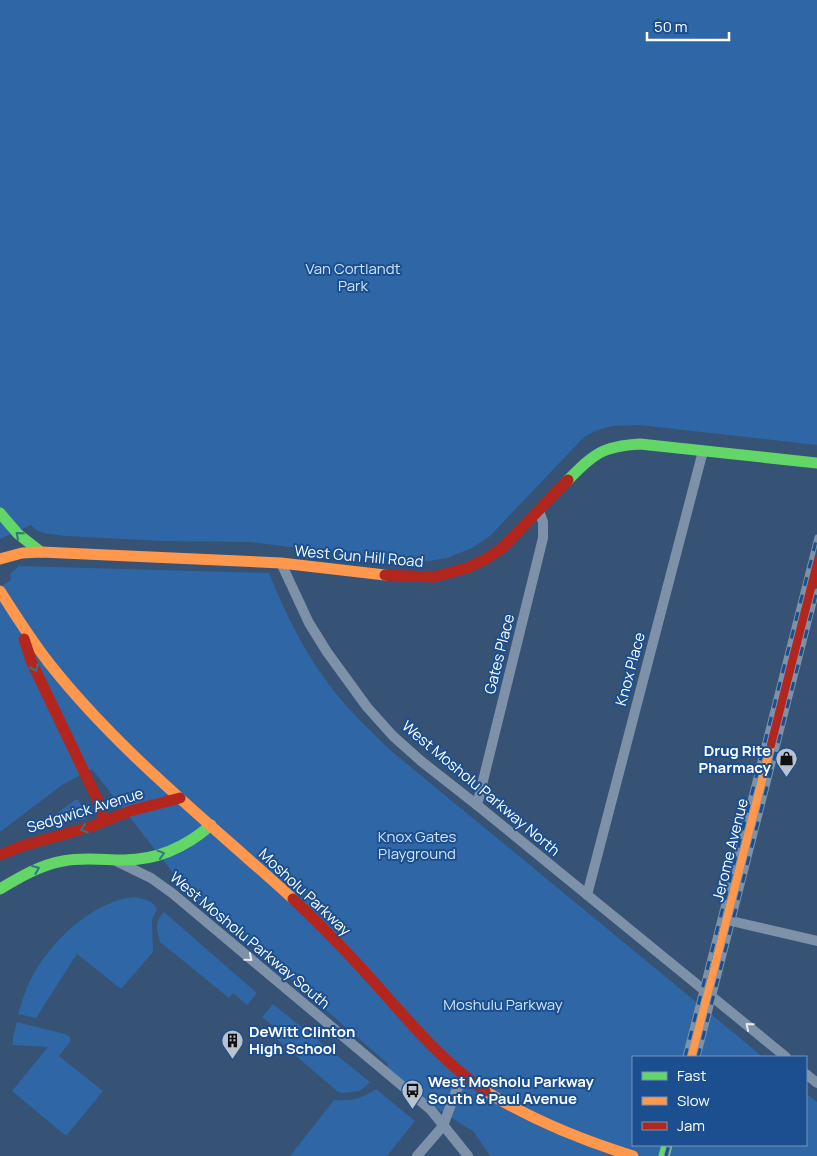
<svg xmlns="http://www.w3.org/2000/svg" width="817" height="1156" viewBox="0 0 817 1156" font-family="Manrope,sans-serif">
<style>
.green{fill:#2f66a5}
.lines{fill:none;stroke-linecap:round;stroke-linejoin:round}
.street{stroke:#7d92a8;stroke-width:10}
.fast{stroke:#63d668;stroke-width:11}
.slow{stroke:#ff974d;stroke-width:11}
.jam{stroke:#b3261e;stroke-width:11}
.rail-casing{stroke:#7e92a7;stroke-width:5}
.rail{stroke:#1b4f8f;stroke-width:3;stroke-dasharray:9;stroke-linecap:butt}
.oneway{stroke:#317883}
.oneway2{stroke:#e5e9ee}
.labels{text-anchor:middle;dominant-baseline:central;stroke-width:4;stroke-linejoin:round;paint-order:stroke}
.park-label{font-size:15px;fill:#cfe3fa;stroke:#1b4f8f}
.street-label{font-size:15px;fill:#fff;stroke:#1b4f8f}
.poi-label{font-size:15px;font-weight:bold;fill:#fff;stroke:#1b4f8f;text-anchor:start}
</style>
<rect width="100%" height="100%" fill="#365274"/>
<g class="green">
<polygon points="0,0 817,0 817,445 639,425 612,426 595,431 584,437 490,536 472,548 447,558 429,561 412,562 250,542 163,541 65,536 44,533 36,530 31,525 0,539"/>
<path d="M19,566L269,573C286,615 306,656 334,691C351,713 371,731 390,750L763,1057H633V1145H806V1093L817,1102V1156H490L474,1132L430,1104L389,1071L387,1063L185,888L92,769L62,785L0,832V587L11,580L10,574Z"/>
<polygon points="75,800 78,800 86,813 85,819 49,822 48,820"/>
<path d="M134,897C143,899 153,900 157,909L152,920L153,952L121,989L77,954L36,1018L18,1014C23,998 28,982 37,968C58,935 95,901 134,897Z"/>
<path d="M164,912L257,993L247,1005L233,993L229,998L160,942C156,930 155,921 164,912Z"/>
<polygon points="273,1004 370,1082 360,1091 343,1093 338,1092 273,1036 278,1030 262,1017"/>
<polygon points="17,1022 65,1034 70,1037 70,1042 59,1056 103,1091 66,1136 12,1091 48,1047 13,1045 13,1037"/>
<path d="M376,1089L415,1121L387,1156H290L334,1100C351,1101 362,1099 376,1089Z"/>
</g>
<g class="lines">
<g class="street">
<polyline points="281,563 309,623 327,652 367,707 393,736 421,761 477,805 786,1057"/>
<polyline points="477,805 543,538 543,522 539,511"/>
<polyline points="118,862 151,878 172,893 431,1110 468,1156"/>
<polyline points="587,895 703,451"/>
<polyline points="727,920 817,941"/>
<polyline points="806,1074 817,1083"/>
<polyline points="417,1156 443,1126 456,1091 465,1077"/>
</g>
<g class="fast">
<path d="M568,480C594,454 602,446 640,444L817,463"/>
<polyline points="0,513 18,534 41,552"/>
<path d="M0,889C20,877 40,865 63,861C83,857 104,860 124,860C157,860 186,847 211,825"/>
<polyline points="664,1156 667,1145"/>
</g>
<g class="slow">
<polyline points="0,559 22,553 41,552 281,563 385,575"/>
<path d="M0,591C16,616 31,640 49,663C119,752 210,823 293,899"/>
<polyline points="691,1057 712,983 772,743"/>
<path d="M485,1091C532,1120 581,1140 633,1156"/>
</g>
<g class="jam">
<polyline points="385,575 434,577 467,568 486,559 502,548 568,480"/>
<polyline points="24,639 32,663 101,807 103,821"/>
<polyline points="772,743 817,562"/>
<polyline points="0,855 22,846 90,827 130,811 180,798"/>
<path d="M293,899C324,928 353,958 381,990C414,1027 444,1063 485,1091"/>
</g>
<defs>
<g id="rail">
<polyline points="685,1057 817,537"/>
<polyline points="698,1057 817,591"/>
<polyline points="666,1156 669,1145"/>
</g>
</defs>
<use href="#rail" class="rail-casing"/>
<use href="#rail" class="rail"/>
</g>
<defs><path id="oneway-chevron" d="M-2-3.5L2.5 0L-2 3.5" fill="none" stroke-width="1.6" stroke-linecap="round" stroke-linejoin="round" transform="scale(1.25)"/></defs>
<g class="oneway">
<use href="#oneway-chevron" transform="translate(19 535) rotate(-139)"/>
<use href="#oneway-chevron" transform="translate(35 668) rotate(66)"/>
<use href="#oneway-chevron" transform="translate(84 829) rotate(162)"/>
<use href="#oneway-chevron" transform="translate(161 854) rotate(-17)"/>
<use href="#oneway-chevron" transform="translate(36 869) rotate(-23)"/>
</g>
<g class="oneway2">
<use href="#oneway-chevron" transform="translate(249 958) rotate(40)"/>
<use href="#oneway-chevron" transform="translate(749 1026) rotate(-140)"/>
</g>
<defs>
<symbol id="shop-pin" viewBox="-11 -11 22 30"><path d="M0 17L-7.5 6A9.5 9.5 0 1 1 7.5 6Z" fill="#b9c2ce" stroke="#1b4f8f"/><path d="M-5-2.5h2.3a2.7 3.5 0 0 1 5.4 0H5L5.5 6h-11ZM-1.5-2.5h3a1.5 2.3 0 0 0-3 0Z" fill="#111"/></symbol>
<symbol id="building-pin" viewBox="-11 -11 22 30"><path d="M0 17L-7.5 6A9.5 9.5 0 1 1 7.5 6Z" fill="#b9c2ce" stroke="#1b4f8f"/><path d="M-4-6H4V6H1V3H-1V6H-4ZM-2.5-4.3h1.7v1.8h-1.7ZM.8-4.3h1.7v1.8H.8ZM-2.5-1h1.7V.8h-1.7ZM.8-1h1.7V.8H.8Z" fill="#111"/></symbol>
<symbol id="bus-pin" viewBox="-11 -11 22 30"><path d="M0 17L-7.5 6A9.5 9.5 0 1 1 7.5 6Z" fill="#b9c2ce" stroke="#1b4f8f"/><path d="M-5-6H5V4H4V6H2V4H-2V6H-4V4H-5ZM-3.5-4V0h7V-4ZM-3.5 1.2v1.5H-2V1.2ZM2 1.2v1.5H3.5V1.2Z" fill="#111"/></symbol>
</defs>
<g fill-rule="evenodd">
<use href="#shop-pin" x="774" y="746" width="25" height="34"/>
<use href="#building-pin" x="220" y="1028" width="25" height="34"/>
<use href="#bus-pin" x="400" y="1078" width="25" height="34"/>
</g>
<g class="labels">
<g class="park-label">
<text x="353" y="268">Van Cortlandt<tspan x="353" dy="17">Park</tspan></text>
<text x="417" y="836">Knox Gates<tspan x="417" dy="17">Playground</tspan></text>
<text x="503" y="1004">Moshulu Parkway</text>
</g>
<g class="street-label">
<text transform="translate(359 556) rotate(5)">West Gun Hill Road</text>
<text transform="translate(499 654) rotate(-76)">Gates Place</text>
<text transform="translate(630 669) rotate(-75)">Knox Place</text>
<text transform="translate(481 788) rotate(40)">West Mosholu Parkway North</text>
<text transform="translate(85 810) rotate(-17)">Sedgwick Avenue</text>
<text transform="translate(730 850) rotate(-76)">Jerome Avenue</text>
<text transform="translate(305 892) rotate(43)">Mosholu Parkway</text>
<text transform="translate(250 940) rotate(40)">West Mosholu Parkway South</text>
</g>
<g class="poi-label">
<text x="771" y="750" text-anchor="end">Drug Rite<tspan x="771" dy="17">Pharmacy</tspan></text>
<text x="249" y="1031">DeWitt Clinton<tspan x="249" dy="17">High School</tspan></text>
<text x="428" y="1081">West Mosholu Parkway<tspan x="428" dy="17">South &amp; Paul Avenue</tspan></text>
</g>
</g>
<rect x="632" y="1056" width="175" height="90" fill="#1b4f8f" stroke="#7695bc"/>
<rect x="642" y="1072" width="25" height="8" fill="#63d668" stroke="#7695bc"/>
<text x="677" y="1081" font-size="15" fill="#ffffff">Fast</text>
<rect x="642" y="1097" width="25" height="8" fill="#ff974d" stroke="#7695bc"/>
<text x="677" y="1106" font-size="15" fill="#ffffff">Slow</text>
<rect x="642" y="1122" width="25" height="8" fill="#b3261e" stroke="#7695bc"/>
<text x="677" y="1131" font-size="15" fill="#ffffff">Jam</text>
<path d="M647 32v8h82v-8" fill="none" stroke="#ffffff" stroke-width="2.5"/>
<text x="654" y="32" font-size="15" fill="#ffffff" stroke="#1b4f8f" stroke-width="4" paint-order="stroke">50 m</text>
</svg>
